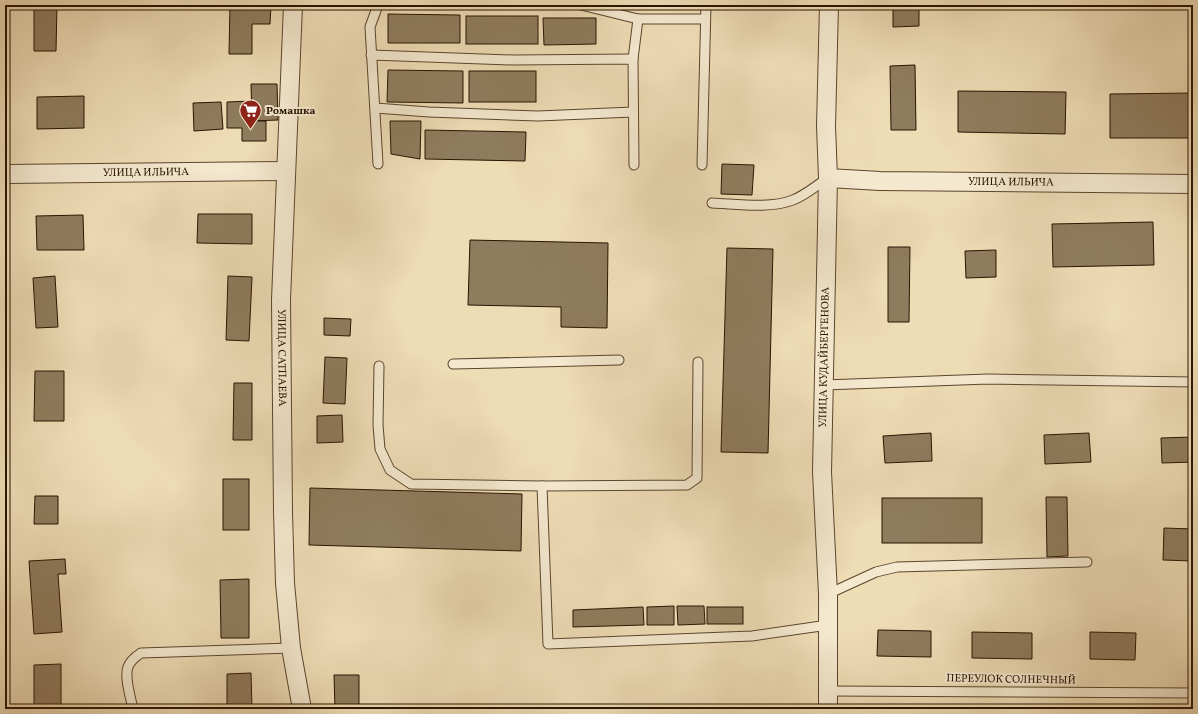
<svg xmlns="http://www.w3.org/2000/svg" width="1198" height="714" viewBox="0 0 1198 714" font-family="Vollkorn,serif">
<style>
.building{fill:#8f7c5e;stroke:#291400}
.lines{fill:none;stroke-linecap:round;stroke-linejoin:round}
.service-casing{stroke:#5a462d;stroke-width:11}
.minor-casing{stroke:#5a462d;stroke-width:20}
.service{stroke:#f4e8cf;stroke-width:9}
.minor{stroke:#f4e8cf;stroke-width:18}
.labels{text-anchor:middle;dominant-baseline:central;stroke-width:4;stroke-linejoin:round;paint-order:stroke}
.poi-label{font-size:11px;font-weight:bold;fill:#291400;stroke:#f4e8cf;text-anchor:start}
.street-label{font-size:11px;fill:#291400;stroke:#f4e8cf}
</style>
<rect width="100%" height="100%" fill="#eedcb5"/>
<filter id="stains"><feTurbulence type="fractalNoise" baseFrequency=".005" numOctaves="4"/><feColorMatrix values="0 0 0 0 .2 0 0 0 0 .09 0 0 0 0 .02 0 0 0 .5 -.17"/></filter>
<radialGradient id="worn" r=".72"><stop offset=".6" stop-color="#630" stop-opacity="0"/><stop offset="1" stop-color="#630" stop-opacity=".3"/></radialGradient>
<g class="building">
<polygon points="34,5 57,5 56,51 34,51"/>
<polygon points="230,5 271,5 270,24 252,24 252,54 229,54"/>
<polygon points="893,5 919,5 919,26 893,27"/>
<polygon points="388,14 460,15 460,43 388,43"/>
<rect x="466" y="16" width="72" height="28"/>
<polygon points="543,18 596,18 596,44 544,45"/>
<polygon points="915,65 916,130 891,130 890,66"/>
<polygon points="388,70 463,71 463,103 387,102"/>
<rect x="469" y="71" width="67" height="31"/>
<polygon points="251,84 277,84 278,120 252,121"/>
<polygon points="958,91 1066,92 1065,134 958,132"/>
<polygon points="1193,93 1193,138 1110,138 1110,94"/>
<polygon points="84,96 84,128 37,129 37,97"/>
<polygon points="252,101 252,121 266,121 266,141 242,141 242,128 227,128 227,102"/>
<polygon points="221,102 223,129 194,131 193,103"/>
<polygon points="390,121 421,121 420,159 391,154"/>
<polygon points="425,130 526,132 525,161 425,159"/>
<polygon points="722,164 754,165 752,195 721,194"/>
<polygon points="198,214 252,214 252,244 197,243"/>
<polygon points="83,215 84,250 37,250 36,216"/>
<polygon points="1153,222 1154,265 1053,267 1052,224"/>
<polygon points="470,240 608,243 607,328 561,327 561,307 468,305"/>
<polygon points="888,247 910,247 909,322 888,322"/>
<polygon points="727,248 773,249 768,453 721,452"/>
<polygon points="996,250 996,277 966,278 965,251"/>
<polygon points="55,276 58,327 36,328 33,278"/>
<polygon points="228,276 252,277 249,341 226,340"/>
<polygon points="324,318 351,319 350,336 324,335"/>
<polygon points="325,357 347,358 345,404 323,403"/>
<polygon points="35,371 64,371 64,421 34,421"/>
<polygon points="234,383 252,383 252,440 233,440"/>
<polygon points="342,415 343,442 317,443 317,416"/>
<polygon points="931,433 932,461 885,463 883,436"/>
<polygon points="1089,433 1091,462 1045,464 1044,435"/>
<polygon points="1193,437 1193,462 1162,463 1161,438"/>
<rect x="223" y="479" width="26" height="51"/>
<polygon points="310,488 522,494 521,551 309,545"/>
<polygon points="35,496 58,496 58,524 34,524"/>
<polygon points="1046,497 1067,497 1068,556 1047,557"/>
<rect x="882" y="498" width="100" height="45"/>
<polygon points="1164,528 1193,529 1193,561 1163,560"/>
<polygon points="65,559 66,574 58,574 62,632 34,634 29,561"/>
<polygon points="249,579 249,638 221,638 220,580"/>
<polygon points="674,606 674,625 647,625 647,607"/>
<polygon points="677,606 704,606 705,624 678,625"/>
<polygon points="643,607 644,625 573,627 573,610"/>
<rect x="707" y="607" width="36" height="17"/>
<polygon points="878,630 931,631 931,657 877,656"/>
<polygon points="972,632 1032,633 1032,659 972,658"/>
<polygon points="1090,632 1136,633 1135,660 1090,659"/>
<rect x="1192" y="637" width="1" height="24"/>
<polygon points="61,664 61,709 34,709 34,665"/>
<polygon points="251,673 252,709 227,709 227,674"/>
<polygon points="334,675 359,675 359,709 335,709"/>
</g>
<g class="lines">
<defs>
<g id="service">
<polyline points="581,5 638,19 705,19"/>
<polyline points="371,55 513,60 633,59 634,165"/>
<polyline points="633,59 638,19"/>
<polyline points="375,108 429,112 538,116 633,112"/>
<polyline points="378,164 370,27 378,5"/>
<polyline points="702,165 706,5"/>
<path d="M712,203C737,204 770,209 793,200C806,195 817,185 828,178"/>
<polyline points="453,364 619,360"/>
<polyline points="379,366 378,425 380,449 390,470 411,484 542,486 687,485 697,478 698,362"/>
<polyline points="824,385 988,379 1193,382"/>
<polyline points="542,486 548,644 752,636 828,625"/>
<polyline points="828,594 876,572 897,567 1087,562"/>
<polyline points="828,691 1193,693"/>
<path d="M133,709C131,699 124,677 128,667C130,661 135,657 141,653L291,648"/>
</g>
<g id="minor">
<path id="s1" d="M293,5L281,300L283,512L285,583L291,648L302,709"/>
<path id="s2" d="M5,174L286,171"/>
<path id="s3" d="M828,178L880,181L1193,184"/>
<path id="s4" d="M828,709V594L822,472L828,178L826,126L829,5"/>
</g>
</defs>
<use href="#service" class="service-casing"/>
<use href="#minor" class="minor-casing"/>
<use href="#service" class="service"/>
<use href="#minor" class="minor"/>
</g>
<defs>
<symbol id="supermarket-pin" viewBox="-11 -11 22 30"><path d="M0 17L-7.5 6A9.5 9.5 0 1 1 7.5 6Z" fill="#8f2418" stroke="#f4e8cf"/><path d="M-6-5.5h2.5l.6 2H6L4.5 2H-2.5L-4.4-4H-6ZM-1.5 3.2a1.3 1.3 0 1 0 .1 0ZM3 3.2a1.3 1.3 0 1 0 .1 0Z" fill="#fff"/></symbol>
</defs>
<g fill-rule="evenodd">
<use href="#supermarket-pin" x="238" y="98" width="25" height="34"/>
</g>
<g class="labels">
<g class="poi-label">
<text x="266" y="111">Ромашка</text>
</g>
<g class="street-label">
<text stroke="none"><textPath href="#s2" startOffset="141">УЛИЦА ИЛЬИЧА</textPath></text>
<text stroke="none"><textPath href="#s3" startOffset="183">УЛИЦА ИЛЬИЧА</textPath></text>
<text stroke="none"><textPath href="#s4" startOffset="352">УЛИЦА КУДАЙБЕРГЕНОВА</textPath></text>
<text stroke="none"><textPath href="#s1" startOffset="353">УЛИЦА САТПАЕВА</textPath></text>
<text transform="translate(1011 680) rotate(1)">ПЕРЕУЛОК СОЛНЕЧНЫЙ</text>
</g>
</g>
<rect width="1198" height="714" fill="none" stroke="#eedcb5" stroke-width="20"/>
<rect x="6" y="6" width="1186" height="702" fill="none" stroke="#291400" stroke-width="2"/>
<rect x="10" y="10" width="1178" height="694" fill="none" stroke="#291400"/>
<rect width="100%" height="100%" filter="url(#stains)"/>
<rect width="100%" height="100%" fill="url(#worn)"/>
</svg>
